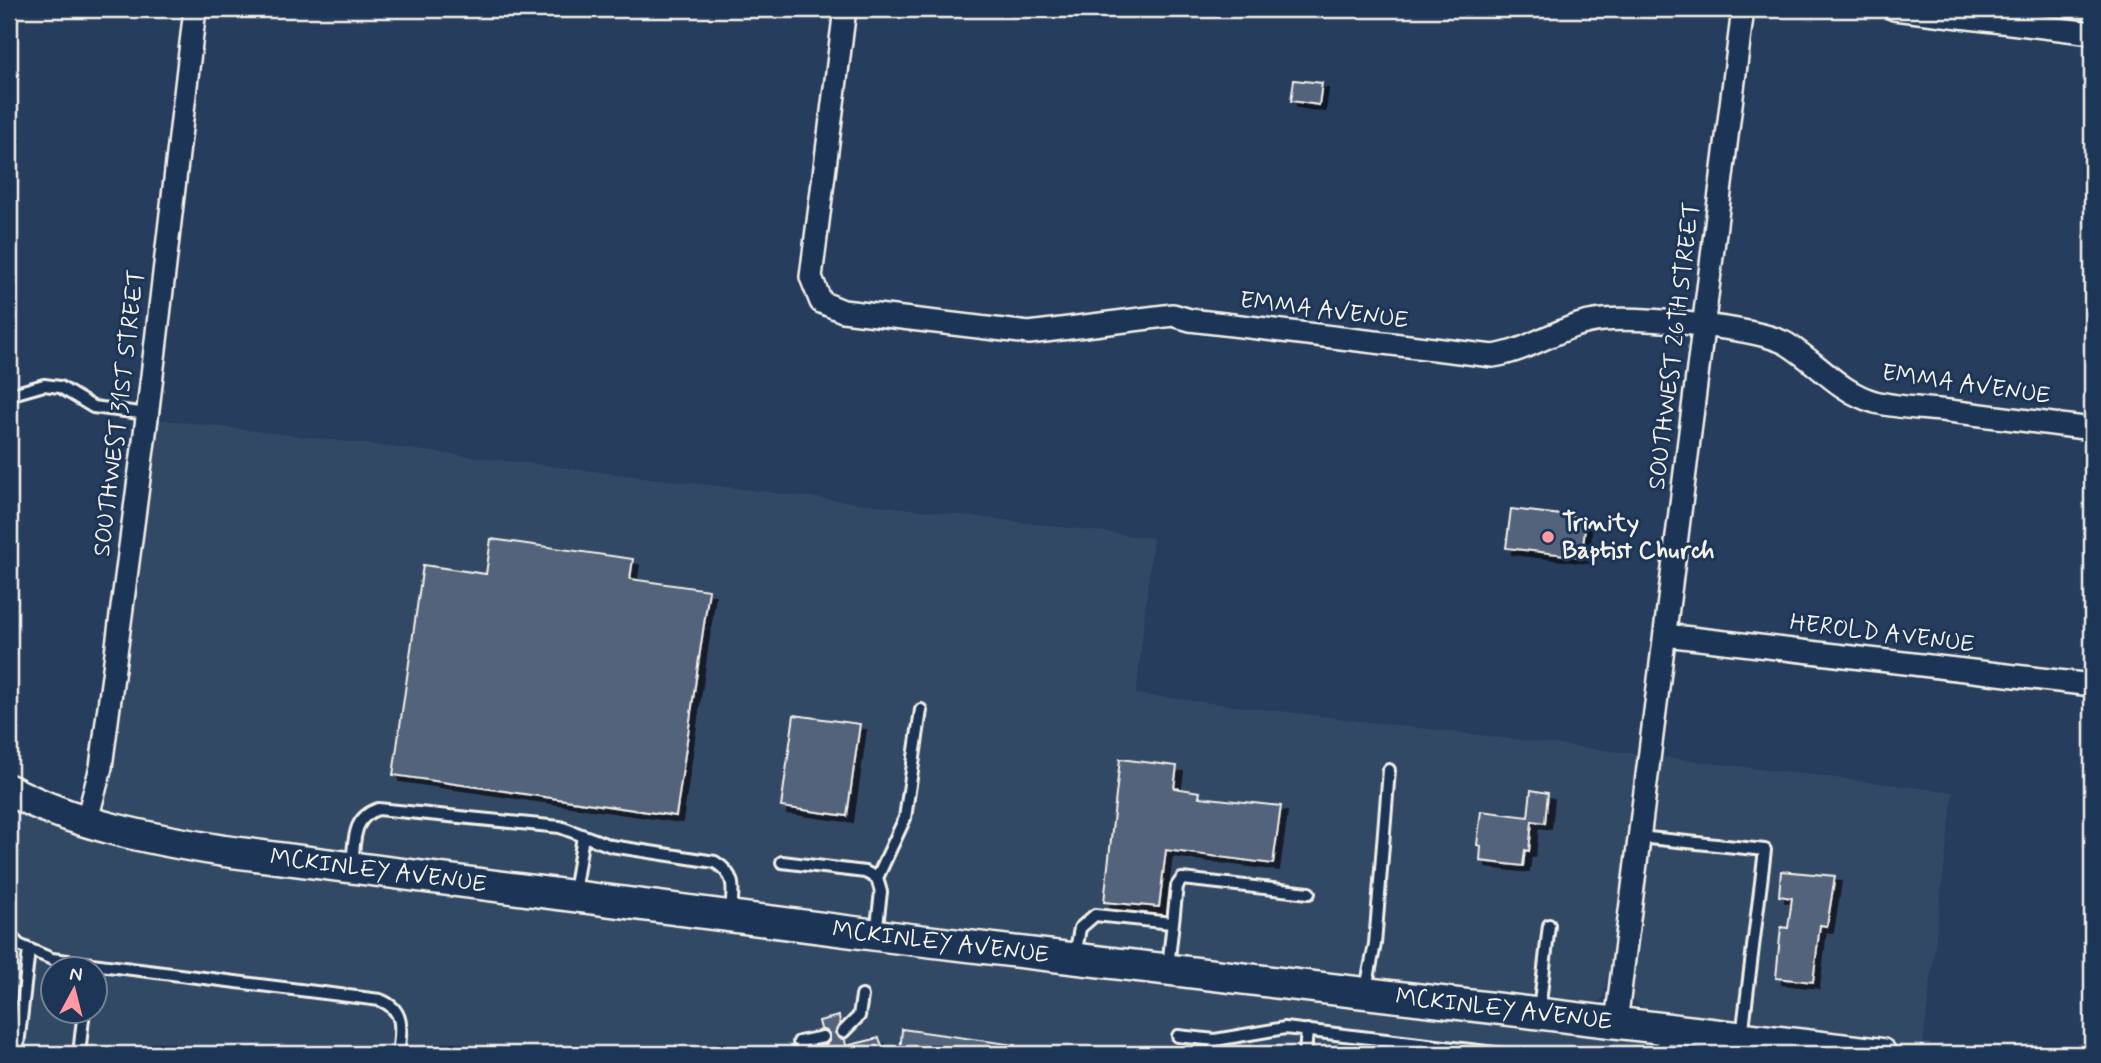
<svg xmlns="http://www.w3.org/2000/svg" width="2101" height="1063" viewBox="0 0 2101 1063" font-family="Mynerve,sans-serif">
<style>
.built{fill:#334966;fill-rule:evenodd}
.building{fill:#52647b;stroke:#f4f1e8;stroke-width:2;filter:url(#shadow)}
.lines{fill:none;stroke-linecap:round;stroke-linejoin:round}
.lane-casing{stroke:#f4f1e8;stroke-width:16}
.street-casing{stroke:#f4f1e8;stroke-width:26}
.secondary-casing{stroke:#f4f1e8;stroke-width:35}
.lane{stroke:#1d3557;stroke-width:10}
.street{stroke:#1d3557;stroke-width:21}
.secondary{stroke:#1d3557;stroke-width:30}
.poi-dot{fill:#ff9aa2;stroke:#1d3557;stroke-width:2.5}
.labels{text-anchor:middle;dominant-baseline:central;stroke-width:6;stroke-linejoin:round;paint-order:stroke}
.street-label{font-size:24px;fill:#f4f1e8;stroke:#1d3557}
.poi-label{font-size:24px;font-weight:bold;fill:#f4f1e8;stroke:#1d3557;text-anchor:start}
</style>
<defs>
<filter id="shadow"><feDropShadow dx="6" dy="6" stdDeviation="0" flood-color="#0009"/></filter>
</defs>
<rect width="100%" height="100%" fill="#263d5d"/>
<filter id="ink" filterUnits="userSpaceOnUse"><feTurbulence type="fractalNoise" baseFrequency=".0143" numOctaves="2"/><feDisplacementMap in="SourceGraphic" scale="14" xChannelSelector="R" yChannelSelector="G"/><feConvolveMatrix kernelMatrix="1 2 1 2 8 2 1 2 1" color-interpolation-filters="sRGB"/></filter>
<g filter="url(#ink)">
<path class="built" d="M147,418L1153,538L1136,694L1953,792L1922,1054H1881L1665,1030L1632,998L1638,842L1603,997L1596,1004L1540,1015L1615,1038L1853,1054H9V790L86,823ZM52,968H94V1010H52Z"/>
<g class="building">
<polygon points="1294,80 1322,83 1319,105 1291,101"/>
<polygon points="1511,509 1586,518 1582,557 1506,548"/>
<polygon points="491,539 633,559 630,579 709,590 676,816 393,775 423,565 486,574"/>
<polygon points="794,715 860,724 847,816 781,807"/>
<polygon points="1120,759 1177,766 1174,788 1200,792 1199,797 1281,806 1273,864 1166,850 1159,907 1104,902"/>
<polygon points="1531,790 1548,793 1545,823 1532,821 1529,851 1525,850 1523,866 1480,861 1481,846 1477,845 1481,811 1528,817"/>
<polygon points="1781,871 1835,876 1827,926 1820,925 1813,982 1776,978 1781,927 1788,928 1792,898 1779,896"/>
<polygon points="839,1016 840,1023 835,1033 845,1040 846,1046 879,1038 885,1054 827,1054 825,1045 830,1040 830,1035 821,1029 819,1021"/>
<polygon points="902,1029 1015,1045 1014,1054 900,1054"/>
</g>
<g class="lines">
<defs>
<g id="lane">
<polyline points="9,395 44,385 60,387 93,407 148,414"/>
<polyline points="1639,837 1765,850 1742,1036"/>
<polyline points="782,862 865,872 877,878 881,892 876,934"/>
<path d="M352,864C355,840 352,818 378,809L560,827L611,846L715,862C738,876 733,891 730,916"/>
<polyline points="877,878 905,818 921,710"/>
<polyline points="574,893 583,836"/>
<path d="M9,935L19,945L52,959L380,1000C406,1010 401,1031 398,1054"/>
<polyline points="1075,956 1080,928 1095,915 1172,923"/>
<polyline points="1168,967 1177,886 1182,879 1309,893"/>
<polyline points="1365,993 1375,944 1389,770"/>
<polyline points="1539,1011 1549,925"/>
<polyline points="843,1032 859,1016 862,996"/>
<polyline points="1178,1036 1215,1040 1285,1028 1504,1054"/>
<polyline points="799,1042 823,1037"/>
<polyline points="17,1054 29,950"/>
<polyline points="79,1054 84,1010"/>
<polyline points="1305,1054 1307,1030"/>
<polyline points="1661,1054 1665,1030"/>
</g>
<g id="street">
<path d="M845,9L811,277L821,302L843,311L1029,333L1173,315L1190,320L1493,356C1533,350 1563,323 1603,320C1640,317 1757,327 1787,344C1818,363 1839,392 1875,402C1899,408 1925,408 1949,411C1997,417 2045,423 2092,429"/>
<polyline points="1894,9 2092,33"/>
<polyline points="1665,635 2092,685"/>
<polyline points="86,823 101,767 147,418 195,9"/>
<polyline points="1616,1023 1743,9"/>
</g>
<g id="secondary">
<path id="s1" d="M9,790C76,825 150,839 224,851L892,937L1881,1054"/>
</g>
</defs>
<use href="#lane" class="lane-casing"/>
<use href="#street" class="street-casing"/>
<use href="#secondary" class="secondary-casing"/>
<use href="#lane" class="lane"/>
<use href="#street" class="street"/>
<use href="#secondary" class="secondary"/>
</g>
</g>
<circle class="poi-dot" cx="1548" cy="537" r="7"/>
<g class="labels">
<g class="street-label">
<text transform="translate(1324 311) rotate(7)">EMMA AVENUE</text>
<text transform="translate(1675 346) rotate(-83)">SOUTHWEST 26TH STREET</text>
<text transform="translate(1966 385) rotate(8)">EMMA AVENUE</text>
<text transform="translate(120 413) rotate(-83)">SOUTHWEST 31ST STREET</text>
<text transform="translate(1882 634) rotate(7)">HEROLD AVENUE</text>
<text stroke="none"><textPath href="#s1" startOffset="380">MCKINLEY AVENUE</textPath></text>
<text stroke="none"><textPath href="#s1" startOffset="947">MCKINLEY AVENUE</textPath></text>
<text stroke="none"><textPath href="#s1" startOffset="1514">MCKINLEY AVENUE</textPath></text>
</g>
<g class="poi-label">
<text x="1562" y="523">Trinity<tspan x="1562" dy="28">Baptist Church</tspan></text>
</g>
</g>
<rect width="2101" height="1063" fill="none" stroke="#1d3557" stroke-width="35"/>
<rect x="18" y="18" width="2066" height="1028" fill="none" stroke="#f4f1e8" stroke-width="2.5" filter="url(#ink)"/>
<g transform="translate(74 990) rotate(7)"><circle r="33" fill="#1d3557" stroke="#738091" stroke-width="2"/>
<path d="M0-5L12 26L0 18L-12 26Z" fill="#ff9aa2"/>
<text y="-10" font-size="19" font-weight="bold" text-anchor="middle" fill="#f4f1e8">N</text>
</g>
</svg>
